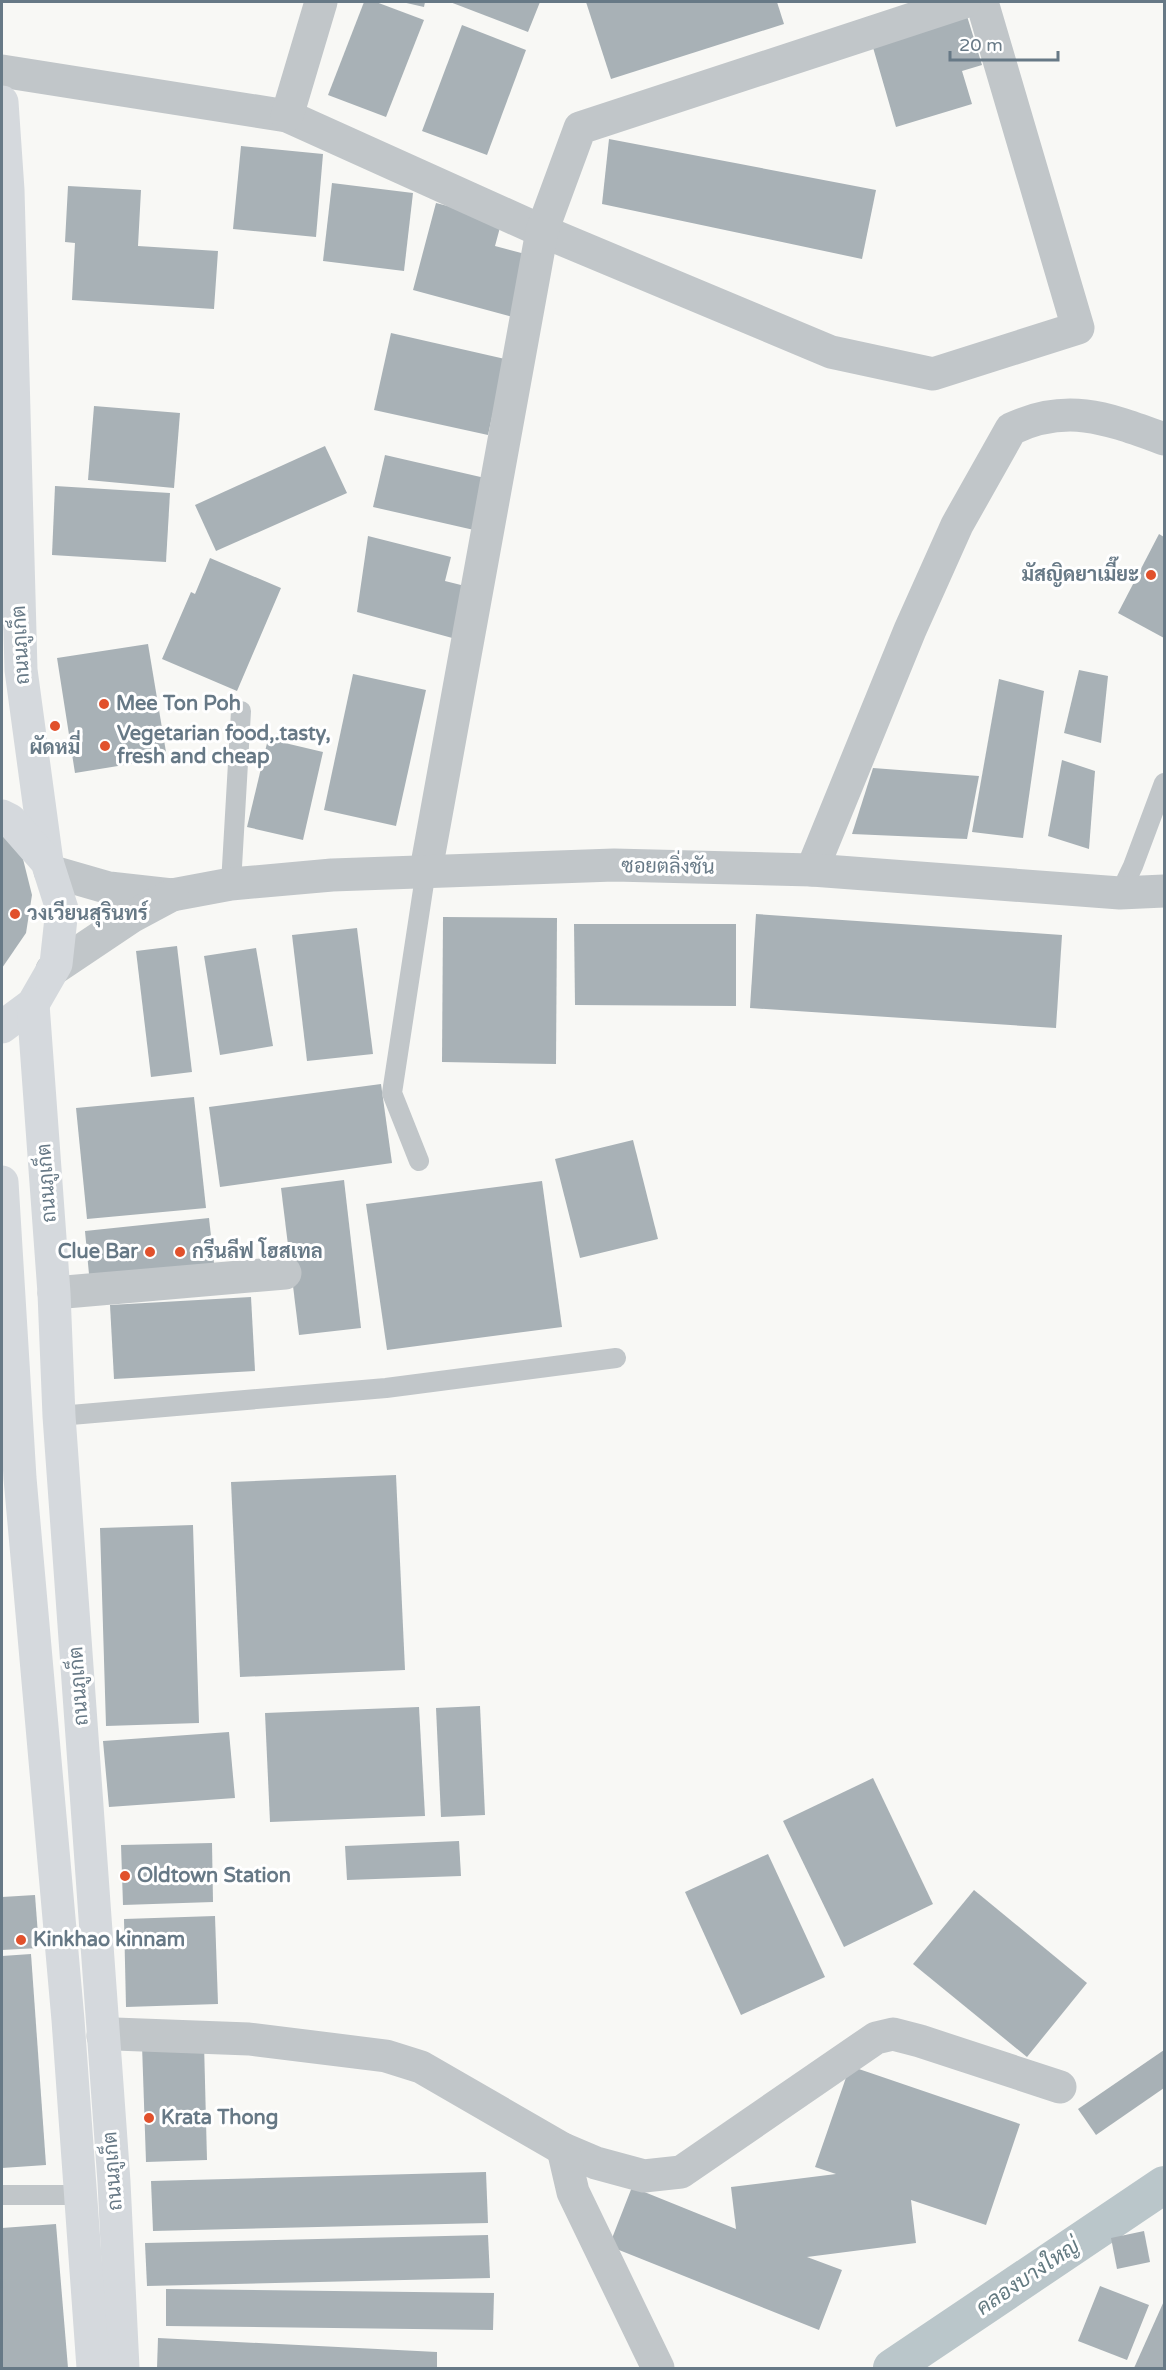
<svg xmlns="http://www.w3.org/2000/svg" width="1166" height="2370" viewBox="0 0 1166 2370" font-family="'Varela Round',Sarabun,sans-serif">
<style>
.lines{fill:none;stroke-linecap:round;stroke-linejoin:round}
.canal{stroke:#bac6ca;stroke-width:38}
.building{fill:#a8b1b6}
.service{stroke:#c1c6c9;stroke-width:20}
.minor{stroke:#c1c6c9;stroke-width:33}
.secondary{stroke:#d5d9dd;stroke-width:33}
.primary{stroke:#d5d9dd;stroke-width:33}
.poi-dot{fill:#e1512c;stroke:#fff;stroke-width:2}
.labels{text-anchor:middle;dominant-baseline:central;stroke-width:6;stroke-linejoin:round;paint-order:stroke}
.poi-label{font-size:20px;font-weight:bold;fill:#677986;stroke:#fff;text-anchor:start}
.street-label{font-size:20px;fill:#677986;stroke:#fff}
.water-label{font-size:21px;font-style:italic;fill:#637a81;stroke:#fff}
</style>
<rect width="100%" height="100%" fill="#f8f8f5"/>
<g class="lines">
<polyline class="canal" points="892,2368 1164,2185"/>
</g>
<g class="building">
<polygon points="364,2 376,2 424,20 386,117 328,95"/>
<polygon points="402,2 425,2 424,7"/>
<polygon points="450,2 540,2 528,32"/>
<polygon points="586,2 777,2 784,24 611,79"/>
<polygon points="967,16 982,65 962,71 972,104 896,127 872,44"/>
<polygon points="462,25 526,50 487,155 422,131"/>
<polygon points="609,139 876,190 862,259 602,204"/>
<polygon points="241,146 323,154 316,237 233,229"/>
<polygon points="332,183 413,193 404,271 323,261"/>
<polygon points="68,186 141,190 138,246 218,251 214,309 72,300 75,243 65,242"/>
<polygon points="436,203 502,220 495,246 529,255 513,317 413,290"/>
<polygon points="391,333 505,359 488,435 374,410"/>
<polygon points="94,406 180,413 174,488 88,480"/>
<polygon points="325,446 347,493 216,551 195,505"/>
<polygon points="385,455 485,478 474,530 373,507"/>
<polygon points="55,486 170,493 166,562 52,555"/>
<polygon points="1159,534 1164,537 1164,638 1118,613"/>
<polygon points="368,536 451,557 445,581 469,587 456,639 357,612"/>
<polygon points="210,558 281,588 237,691 162,659 191,592 195,594"/>
<polygon points="148,644 167,758 75,773 57,658"/>
<polygon points="1079,670 1108,676 1101,743 1064,733"/>
<polygon points="353,674 426,690 396,826 324,810"/>
<polygon points="999,679 1044,691 1023,838 972,832"/>
<polygon points="268,739 323,752 303,840 247,827"/>
<polygon points="1062,760 1095,771 1089,849 1048,836"/>
<polygon points="873,768 979,776 967,839 852,834"/>
<polygon points="2,829 22,855 32,895 26,933 2,968"/>
<polygon points="756,914 1062,935 1056,1028 750,1008"/>
<polygon points="443,917 557,918 556,1064 442,1062"/>
<polygon points="574,924 736,924 736,1006 575,1005"/>
<polygon points="357,928 373,1054 307,1061 292,935"/>
<polygon points="177,946 192,1072 151,1077 136,951"/>
<polygon points="256,948 273,1046 220,1055 204,956"/>
<polygon points="381,1084 392,1163 220,1187 209,1107"/>
<polygon points="194,1097 206,1208 87,1219 76,1108"/>
<polygon points="633,1140 658,1239 580,1258 555,1159"/>
<polygon points="344,1180 361,1328 299,1335 281,1188"/>
<polygon points="542,1181 562,1327 387,1350 366,1204"/>
<polygon points="209,1218 215,1272 90,1285 85,1231"/>
<polygon points="251,1297 255,1371 114,1379 110,1305"/>
<polygon points="396,1475 405,1670 240,1677 231,1482"/>
<polygon points="193,1525 199,1723 106,1726 100,1528"/>
<polygon points="480,1706 485,1815 441,1817 436,1708"/>
<polygon points="419,1707 425,1816 270,1822 265,1713"/>
<polygon points="229,1732 235,1798 109,1807 103,1741"/>
<polygon points="873,1778 933,1904 844,1947 783,1821"/>
<polygon points="459,1841 461,1876 347,1880 345,1846"/>
<polygon points="212,1843 213,1902 123,1905 121,1845"/>
<polygon points="768,1854 825,1977 741,2015 685,1892"/>
<polygon points="974,1890 1087,1983 1027,2057 913,1964"/>
<polygon points="35,1895 39,1948 2,1950 2,1897"/>
<polygon points="215,1916 218,2004 126,2007 124,1919"/>
<polygon points="31,1954 46,2165 2,2168 2,1956"/>
<polygon points="204,2043 207,2160 146,2162 142,2045"/>
<polygon points="1164,2050 1164,2088 1096,2135 1078,2109"/>
<polygon points="850,2066 1020,2124 986,2225 911,2200 916,2243 807,2257 842,2270 819,2330 609,2246 632,2187 736,2229 731,2187 836,2174 815,2167"/>
<polygon points="486,2172 488,2223 153,2231 151,2181"/>
<polygon points="56,2224 68,2368 2,2368 2,2228"/>
<polygon points="1144,2231 1150,2262 1117,2269 1111,2238"/>
<polygon points="488,2235 490,2278 147,2286 145,2243"/>
<polygon points="1100,2286 1149,2305 1127,2360 1078,2341"/>
<polygon points="166,2289 494,2293 493,2330 166,2326"/>
<polygon points="1164,2301 1164,2368 1134,2368"/>
<polygon points="158,2338 437,2352 437,2368 157,2368"/>
</g>
<g class="lines">
<g class="service">
<polyline points="231,884 241,711"/>
<polyline points="1120,893 1133,866 1164,783"/>
<polyline points="419,1161 392,1093 426,870"/>
<polyline points="59,1416 386,1388 616,1358"/>
<polyline points="2,2195 80,2195"/>
</g>
<g class="minor">
<polyline points="2,71 287,116 542,231 831,352 933,374 1078,328 982,2"/>
<polyline points="287,116 321,2"/>
<polyline points="426,870 542,231 580,128 964,2"/>
<path d="M812,870L910,630L957,525L1011,429C1068,402 1109,419 1164,439"/>
<polyline points="50,871 109,888 172,895 231,884 332,875 614,865 812,870 1120,893 1164,891"/>
<polyline points="52,970 131,917 172,895"/>
<polyline points="54,1293 285,1273"/>
<polyline points="103,2036 115,2034 249,2039 386,2056 421,2067 563,2149 596,2163 644,2176 681,2172 876,2038 893,2034 920,2041 1060,2087"/>
<polyline points="563,2149 573,2192 658,2368"/>
</g>
<polyline class="secondary" points="2,102 8,190 21,670 47,862"/>
<g class="primary">
<polyline points="2,816 10,820 47,862 62,909 56,964 33,1004 2,1027"/>
<polyline points="33,1004 54,1293 59,1416 114,2182 123,2368"/>
<polyline points="2,1182 20,1478 68,2020 93,2368"/>
</g>
</g>
<g class="poi-dot">
<circle cx="1151" cy="575" r="6"/>
<circle cx="104" cy="704" r="6"/>
<circle cx="55" cy="726" r="6"/>
<circle cx="105" cy="746" r="6"/>
<circle cx="15" cy="914" r="6"/>
<circle cx="150" cy="1252" r="6"/>
<circle cx="180" cy="1252" r="6"/>
<circle cx="125" cy="1876" r="6"/>
<circle cx="21" cy="1940" r="6"/>
<circle cx="149" cy="2118" r="6"/>
</g>
<g class="labels">
<g class="poi-label">
<text x="1139" y="575" text-anchor="end">มัสญิดยาเมี๊ยะ</text>
<text x="116" y="704">Mee Ton Poh</text>
<text x="117" y="734">Vegetarian food,.tasty,<tspan x="117" dy="23">fresh and cheap</tspan></text>
<text x="55" y="748" text-anchor="middle">ผัดหมี่</text>
<text x="27" y="914">วงเวียนสุรินทร์</text>
<text x="138" y="1252" text-anchor="end">Clue Bar</text>
<text x="192" y="1252">กรีนลีฟ โฮสเทล</text>
<text x="137" y="1876">Oldtown Station</text>
<text x="33" y="1940">Kinkhao kinnam</text>
<text x="161" y="2118">Krata Thong</text>
</g>
<g class="street-label">
<text transform="translate(21 645) rotate(-93)">ถนนภูเก็ต</text>
<text transform="translate(668 867) rotate(1)">ซอยตลิ่งชัน</text>
<text transform="translate(47 1183) rotate(-94)">ถนนภูเก็ต</text>
<text transform="translate(79 1686) rotate(-94)">ถนนภูเก็ต</text>
<text transform="translate(113 2171) rotate(-94)">ถนนภูเก็ต</text>
</g>
<g class="water-label">
<text transform="translate(1028 2277) rotate(-34)">คลองบางใหญ่</text>
</g>
</g>
<rect width="1166" height="2370" fill="none" stroke="#677986" stroke-width="6"/>
<path d="M950 51v9h108v-9" fill="none" stroke="#677986" stroke-width="3"/>
<text x="959" y="51" font-size="18" fill="#677986" stroke="#ffffff" stroke-width="4.5" paint-order="stroke">20 m</text>
</svg>
